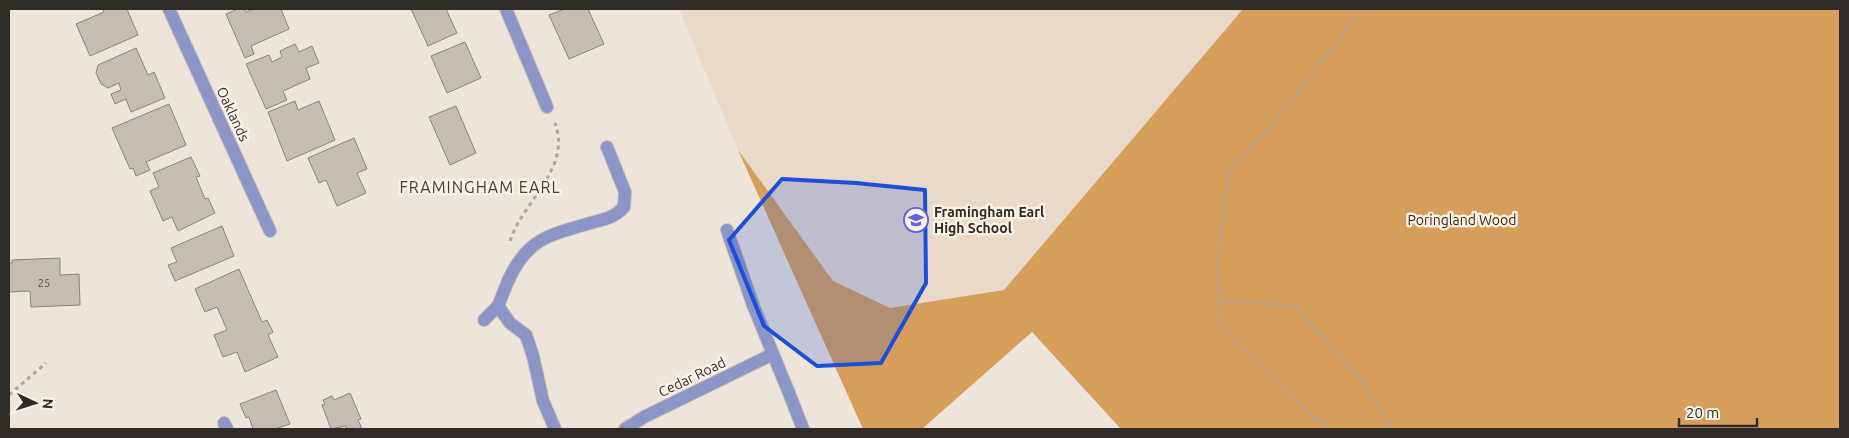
<svg xmlns="http://www.w3.org/2000/svg" width="1849" height="438" viewBox="0 0 1849 438" font-family="Ubuntu,sans-serif">
<style>
.built{fill:#e8d9c9}
.forest{fill:#d79e5b}
.building{fill:#c5bdb3;stroke:#8c847b}
.lines{fill:none;stroke-linecap:round;stroke-linejoin:round}
.lane-casing{stroke:#c7bfb6;stroke-width:14}
.street-casing{stroke:#c7bfb6;stroke-width:14}
.path{stroke:#aea79f;stroke-width:3;stroke-dasharray:4 4;stroke-linecap:butt}
.lane{stroke:#8d94c7;stroke-width:12}
.street{stroke:#8d94c7;stroke-width:12}
.marked{fill:#1d4ed8;fill-opacity:0.2;stroke:#1d4ed8;stroke-width:4;stroke-linejoin:round}
.labels{text-anchor:middle;dominant-baseline:central;stroke-width:5;stroke-linejoin:round;paint-order:stroke}
.number-label{font-size:11px;fill:#54504b}
.street-label{font-size:14px;fill:#2f2c28;stroke:#faf1e7}
.poi-label{font-size:14px;font-weight:bold;fill:#2f2c28;stroke:#faf1e7;text-anchor:start}
.park-label{font-size:14px;fill:#3c2507;stroke:#faf1e7}
.quarter-label{font-size:16px;letter-spacing:1px;fill:#453d36;stroke:#faf1e7}
</style>
<rect width="100%" height="100%" fill="#ede4da"/>
<polygon class="built" points="679,9 1243,9 1004,290 922,429 863,429 738,150"/>
<polygon class="forest" points="1243,9 1840,9 1840,429 1121,429 1032,332 922,429 863,429 738,150 833,281 890,308 1004,290"/>
<g class="building">
<polygon points="103,9 127,9 138,35 90,56 76,24 104,12"/>
<polygon points="238,9 244,9 246,12 254,9 281,9 289,29 251,46 254,54 245,58 226,14"/>
<polygon points="411,9 446,9 457,33 428,46"/>
<polygon points="565,9 588,9 604,44 569,59 549,15"/>
<polygon points="465,42 481,78 447,93 431,56"/>
<polygon points="295,44 299,52 312,46 319,63 306,68 310,79 283,91 287,100 266,109 246,64 269,55 272,62 282,57 280,51"/>
<polygon points="136,48 148,75 154,72 165,98 131,112 126,99 115,104 111,94 121,90 119,83 108,88 101,84 96,73 98,65"/>
<polygon points="295,101 298,110 319,101 335,140 287,161 268,112"/>
<polygon points="169,104 186,145 146,162 150,170 136,176 133,168 130,169 112,128"/>
<polygon points="456,106 476,153 450,165 429,117"/>
<polygon points="354,138 367,169 357,173 366,193 337,206 326,180 319,183 308,158"/>
<polygon points="191,157 200,176 196,177 205,199 208,198 215,213 178,231 172,217 163,221 150,191 159,187 153,173"/>
<polygon points="222,226 234,256 175,281 168,265 177,262 171,248"/>
<polygon points="60,258 60,275 79,274 80,305 31,307 30,291 9,292 9,263 12,263 12,260"/>
<polygon points="239,269 262,322 267,320 273,332 268,335 278,357 245,372 237,352 223,357 214,335 227,330 217,307 205,312 195,289"/>
<polygon points="276,390 290,424 275,429 253,429 249,417 246,418 240,404"/>
<polygon points="350,393 361,419 358,420 362,429 347,429 346,426 331,429 322,405 325,404 323,400 332,396 334,400"/>
</g>
<g class="lines">
<defs>
<g id="lane">
<polyline points="727,230 753,305"/>
<path d="M508,281C528,237 550,235 594,222C606,219 615,217 624,207L625,192L607,147"/>
<polyline points="791,398 803,429"/>
<polyline points="224,423 227,429"/>
</g>
<g id="street">
<polyline points="169,9 270,231"/>
<polyline points="506,9 547,107"/>
<polyline points="508,281 498,306 510,323 526,335 533,356 543,401 555,429"/>
<polyline points="753,305 791,398"/>
<polyline points="484,320 498,306"/>
<polyline points="625,429 644,417 773,354"/>
</g>
</defs>
<use href="#lane" class="lane-casing"/>
<use href="#street" class="street-casing"/>
<g class="path">
<path d="M510,241C523,201 572,168 555,123"/>
<polyline points="1219,301 1251,301 1298,308 1364,383 1390,424 1388,429"/>
<polyline points="9,395 46,363"/>
<polyline points="1330,429 1303,408 1220,326 1218,258 1228,172 1291,102 1362,9"/>
</g>
<use href="#lane" class="lane"/>
<use href="#street" class="street"/>
</g>
<path class="marked" d="M782,179L856,183L925,190L926,283L881,363L817,366L764,326L729,240Z"/>
<defs>
<symbol id="school-ring" viewBox="-11 -11 22 22"><circle r="9.5" fill="#faf1e7" stroke="#6263dc" stroke-width="1.5"/><path d="M0-5L7-2L0 1L-7-2ZM-4 1L0 2.5L4 1V4Q0 6-4 4Z" fill="#6263dc"/></symbol>
</defs>
<g fill-rule="evenodd">
<use href="#school-ring" x="902" y="206" width="28" height="28"/>
</g>
<g class="labels">
<g class="number-label">
<text x="44" y="283">25</text>
</g>
<g class="street-label">
<text transform="translate(233 114) rotate(65)">Oaklands</text>
<text transform="translate(692 377) rotate(-26)">Cedar Road</text>
</g>
<g class="poi-label">
<text x="934" y="212">Framingham Earl<tspan x="934" dy="16">High School</tspan></text>
</g>
<g class="park-label">
<text x="1462" y="220">Poringland Wood</text>
</g>
<g class="quarter-label">
<text x="480" y="187">FRAMINGHAM EARL</text>
</g>
</g>
<rect width="1849" height="438" fill="none" stroke="#2f2c28" stroke-width="20"/>
<g transform="translate(35 403) rotate(94)" stroke="#faf1e7" stroke-width="4" paint-order="stroke">
<path d="M0-4L9 19L0 12L-9 19Z" fill="#2f2c28"/>
<text y="-8" font-size="14" font-weight="bold" text-anchor="middle" fill="#2f2c28">N</text>
</g>
<path d="M1679 418v8h78v-8" fill="none" stroke="#2f2c28" stroke-width="2.5"/>
<text x="1686" y="418" font-size="15" fill="#2f2c28" stroke="#faf1e7" stroke-width="4" paint-order="stroke">20 m</text>
</svg>
